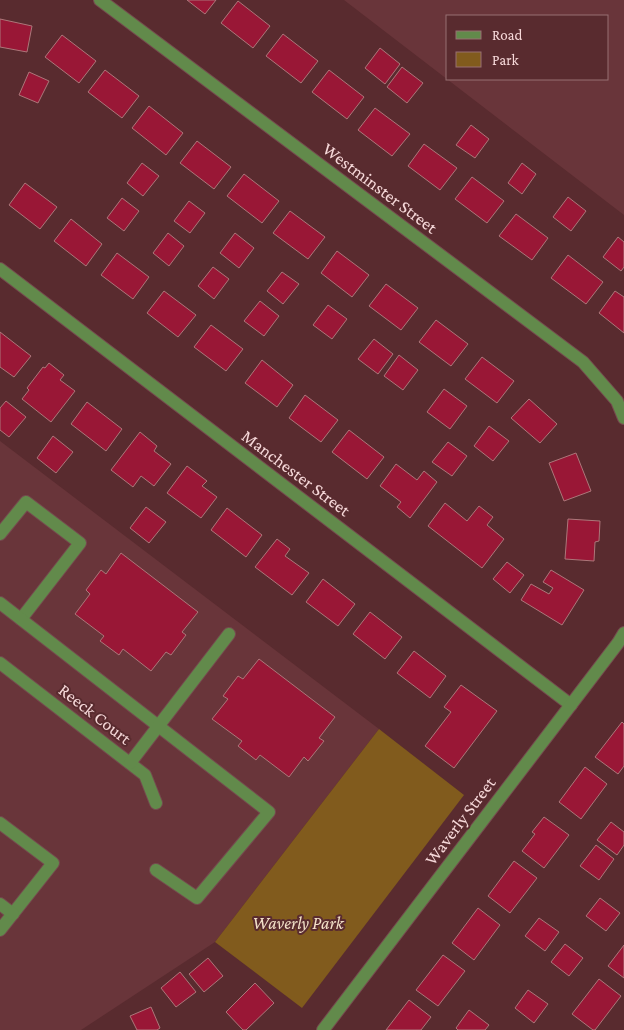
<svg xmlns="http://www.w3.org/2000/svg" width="624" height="1030" viewBox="0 0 624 1030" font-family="'Crimson Pro',serif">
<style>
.built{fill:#69353a;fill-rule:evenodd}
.park{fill:#815b1d}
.building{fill:#991736;stroke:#ac777a}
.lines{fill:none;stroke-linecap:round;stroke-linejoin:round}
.minor-casing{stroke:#754a4e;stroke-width:14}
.minor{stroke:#628a4b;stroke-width:12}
.labels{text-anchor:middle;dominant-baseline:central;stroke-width:4;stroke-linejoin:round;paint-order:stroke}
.street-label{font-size:18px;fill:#f6d8d9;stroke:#592b2f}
.park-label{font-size:18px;font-style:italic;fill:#f2e0c7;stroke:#592b2f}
</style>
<rect width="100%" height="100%" fill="#592b2f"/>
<g class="built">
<path d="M344,0H624V215ZM608,16V79H448V16Z"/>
<polygon points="0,441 379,729 215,942 81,1030 0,1030"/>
</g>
<polygon class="park" points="379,729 464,795 302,1008 215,942"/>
<g class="building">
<polygon points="187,0 216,0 205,14"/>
<polygon points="238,1 270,26 253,48 221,23"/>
<polygon points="0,19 32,26 27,52 0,47"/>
<polygon points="283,34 318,61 301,83 266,56"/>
<polygon points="62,35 96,61 79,83 45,57"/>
<polygon points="380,48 400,64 385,84 365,68"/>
<polygon points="402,67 423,83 407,103 387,87"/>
<polygon points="105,70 139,96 122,118 88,92"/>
<polygon points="329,70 364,97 347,119 312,92"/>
<polygon points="29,72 49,81 38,103 19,95"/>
<polygon points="149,106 183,133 166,155 132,128"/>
<polygon points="375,108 410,134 392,156 358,130"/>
<polygon points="471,125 489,139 475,158 456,145"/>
<polygon points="197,141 231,167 214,189 180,163"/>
<polygon points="424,144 457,168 440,190 408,166"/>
<polygon points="142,163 159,176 143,196 127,183"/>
<polygon points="522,163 536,174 522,194 508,183"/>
<polygon points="244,174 279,201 262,223 227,196"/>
<polygon points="472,177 504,201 487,223 455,199"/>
<polygon points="25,183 57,207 40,229 9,205"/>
<polygon points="568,197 586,211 571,231 553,217"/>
<polygon points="122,198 139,211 124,231 107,218"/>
<polygon points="189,201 205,213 190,233 174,221"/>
<polygon points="290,211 325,237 308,259 273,233"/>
<polygon points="516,214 548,238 532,260 499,236"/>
<polygon points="71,219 102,244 86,266 54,241"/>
<polygon points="168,233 184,246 169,266 153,253"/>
<polygon points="235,233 254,248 239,268 220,253"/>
<polygon points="618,237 624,242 624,267 621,271 603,257"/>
<polygon points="337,251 369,275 352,297 321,273"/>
<polygon points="117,253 149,277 133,299 101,275"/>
<polygon points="568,255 603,282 586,304 551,278"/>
<polygon points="213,267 229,279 214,299 198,286"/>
<polygon points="282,272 299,284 283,304 267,291"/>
<polygon points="386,284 418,308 401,330 369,306"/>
<polygon points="164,291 196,315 178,337 147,313"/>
<polygon points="615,291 624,297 624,333 599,313"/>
<polygon points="260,301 279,316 264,336 244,321"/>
<polygon points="328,305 347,319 332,339 313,325"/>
<polygon points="436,320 468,344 451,366 419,342"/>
<polygon points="211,325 243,349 226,371 194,347"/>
<polygon points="0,332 31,356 14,377 0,367"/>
<polygon points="374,339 393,354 378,374 358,359"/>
<polygon points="399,355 418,370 403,390 384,376"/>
<polygon points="482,357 514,381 497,403 465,379"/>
<polygon points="262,360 293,385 277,407 245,383"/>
<polygon points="49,363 64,375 60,380 75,391 51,422 22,399 29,390 27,388 43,367 45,368"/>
<polygon points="444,389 467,406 450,429 427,412"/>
<polygon points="305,395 338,420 321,442 289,418"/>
<polygon points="529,399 557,424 540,443 511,418"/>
<polygon points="6,401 26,417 9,437 0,430 0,408"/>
<polygon points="87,402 122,429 106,451 71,424"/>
<polygon points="489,426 509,441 493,461 474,446"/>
<polygon points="349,430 384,457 367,479 332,452"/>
<polygon points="140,432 157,446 154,451 171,464 154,486 141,476 133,487 111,470"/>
<polygon points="53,436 73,452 56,473 37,458"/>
<polygon points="448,442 467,456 452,476 432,462"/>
<polygon points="576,453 591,491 564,501 549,463"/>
<polygon points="396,464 417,480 424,471 437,482 410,518 397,507 401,502 380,486"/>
<polygon points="187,466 207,481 202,486 217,497 201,518 167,493"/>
<polygon points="445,503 467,521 479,506 493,517 487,525 504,539 482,568 428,526"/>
<polygon points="146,507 166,522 149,543 130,528"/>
<polygon points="227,508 262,535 246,557 211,530"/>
<polygon points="568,519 600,521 599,541 595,542 594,561 565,559"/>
<polygon points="277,539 290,549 285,556 309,573 292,595 255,567"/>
<polygon points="121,553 198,612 182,632 186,635 171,655 166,652 151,671 123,649 119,655 100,641 104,636 75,614 90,594 86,590 101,570 106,574"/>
<polygon points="507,562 524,575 510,593 493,579"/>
<polygon points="551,570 584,590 562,625 521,600 531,584 549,594 553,588 543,582"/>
<polygon points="323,579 355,604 338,626 306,602"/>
<polygon points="370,612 402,637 385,659 353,634"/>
<polygon points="414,651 446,676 430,698 397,673"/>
<polygon points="259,659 335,717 319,738 324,741 308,761 304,757 289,777 260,755 256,760 238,746 242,741 212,719 228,699 223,696 238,676 243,679"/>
<polygon points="461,685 497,711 454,768 425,746 451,712 444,707"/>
<polygon points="622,722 624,724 624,766 618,774 595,757"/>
<polygon points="585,767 607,784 581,819 559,802"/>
<polygon points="544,817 569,835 544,868 522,851 535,834 532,832"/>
<polygon points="611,822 624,832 624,845 617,855 597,840"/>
<polygon points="596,845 614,859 599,880 580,866"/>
<polygon points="514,861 537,878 510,913 488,896"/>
<polygon points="600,898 620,913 606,931 586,916"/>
<polygon points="478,908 500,925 474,960 452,943"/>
<polygon points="539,918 559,932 545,951 525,936"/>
<polygon points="565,944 583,958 569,976 551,962"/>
<polygon points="624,945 624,978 608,966"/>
<polygon points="443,955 465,971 438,1006 416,990"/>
<polygon points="208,958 223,976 204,992 189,974"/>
<polygon points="180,972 196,992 176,1007 161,988"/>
<polygon points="599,979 621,996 595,1030 593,1030 572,1014"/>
<polygon points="255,983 274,1003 246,1030 243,1030 226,1012"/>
<polygon points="528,990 548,1004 534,1023 515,1008"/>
<polygon points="409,1000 431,1017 421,1030 386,1030"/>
<polygon points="151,1007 160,1028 157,1030 137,1030 130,1016"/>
<polygon points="469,1010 489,1025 485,1030 458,1030 456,1028"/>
</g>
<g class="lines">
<defs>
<g id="minor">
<polyline points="100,0 583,362 617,401 624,418"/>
<polyline points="0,269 571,705"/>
<polyline points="0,534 26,502 80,543 21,619"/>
<polyline points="0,603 269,812 197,898 156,870"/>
<polyline points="0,663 145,775 156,803"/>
<polyline points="130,763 229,634"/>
<polyline points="0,823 53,863 0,930"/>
<polyline points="0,904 13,914"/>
<polyline points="323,1030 618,643 624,633"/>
</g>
</defs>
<use href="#minor" class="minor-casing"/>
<use href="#minor" class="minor"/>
</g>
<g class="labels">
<g class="street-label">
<text transform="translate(380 188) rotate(37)">Westminster Street</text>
<text transform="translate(296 473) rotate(37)">Manchester Street</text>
<text transform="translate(95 714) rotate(38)">Reeck Court</text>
<text transform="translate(460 821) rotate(-53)">Waverly Street</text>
</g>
<g class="park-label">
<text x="298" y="923">Waverly Park</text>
</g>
</g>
<rect x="446" y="15" width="162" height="65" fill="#592b2f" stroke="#987073"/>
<rect x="456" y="31" width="25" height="8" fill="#628a4b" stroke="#987073"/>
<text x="492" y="40" font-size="15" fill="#f6d8d9">Road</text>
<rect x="456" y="52" width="25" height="15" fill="#815b1d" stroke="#987073"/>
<text x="492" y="65" font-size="15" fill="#f6d8d9">Park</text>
</svg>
